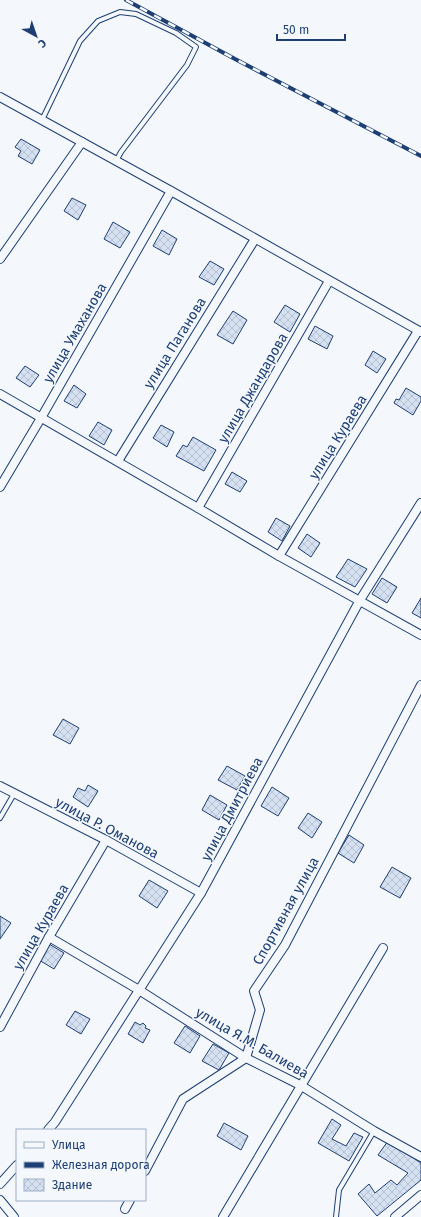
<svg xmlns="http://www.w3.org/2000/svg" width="421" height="1217" viewBox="0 0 421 1217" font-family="'Fira Sans',sans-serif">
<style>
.building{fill:url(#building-cross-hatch);stroke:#1d3f73}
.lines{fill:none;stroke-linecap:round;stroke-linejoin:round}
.service-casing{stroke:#1d3f73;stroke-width:6}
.minor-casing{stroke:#1d3f73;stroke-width:10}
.service{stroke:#f4f7fb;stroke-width:4}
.minor{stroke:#f4f7fb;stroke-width:8}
.rail-casing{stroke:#1d3f73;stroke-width:4}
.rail{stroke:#f4f7fb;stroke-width:2.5;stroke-dasharray:8;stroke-linecap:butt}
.labels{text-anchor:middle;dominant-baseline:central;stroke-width:3;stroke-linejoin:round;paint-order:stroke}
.street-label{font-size:14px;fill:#1d3f73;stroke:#f4f7fb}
</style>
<defs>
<pattern id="building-cross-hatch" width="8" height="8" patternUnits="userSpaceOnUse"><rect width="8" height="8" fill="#d5e0f0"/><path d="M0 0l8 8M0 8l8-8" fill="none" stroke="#b6c1d1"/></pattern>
</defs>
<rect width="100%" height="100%" fill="#f4f7fb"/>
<g class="building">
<polygon points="21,139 40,150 32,164 18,156 21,151 15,147"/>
<polygon points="72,198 86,205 78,220 64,211"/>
<polygon points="113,222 130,232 120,248 104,239"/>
<polygon points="162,230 177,239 169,255 153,246"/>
<polygon points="210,261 224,269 214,285 199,277"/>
<polygon points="285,305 300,314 290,332 274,322"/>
<polygon points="233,311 247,320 233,344 217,335"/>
<polygon points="315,326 333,336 327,349 308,339"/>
<polygon points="373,351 386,359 377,373 365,365"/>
<polygon points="25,366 39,375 30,387 16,378"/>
<polygon points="74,385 86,394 77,408 64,401"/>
<polygon points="406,388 421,397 421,401 413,415 394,403 396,399 399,400"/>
<polygon points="98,422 112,430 104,445 89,436"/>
<polygon points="161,425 174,432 167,447 153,438"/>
<polygon points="193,437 216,450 204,471 176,456 183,445 187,447"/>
<polygon points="232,472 247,481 240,492 225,484"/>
<polygon points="276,518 290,526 282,541 268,532"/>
<polygon points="307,534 320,543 311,557 298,548"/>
<polygon points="348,559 367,569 355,587 336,577"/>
<polygon points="382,578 397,587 387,603 372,594"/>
<polygon points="421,598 421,618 412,613"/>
<polygon points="63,719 79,728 70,744 53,735"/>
<polygon points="227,766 245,776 237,790 218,780"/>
<polygon points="88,785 98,791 88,807 73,797 78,788 85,791"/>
<polygon points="272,787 289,798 278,816 261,806"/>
<polygon points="210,795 227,805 219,820 202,810"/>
<polygon points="308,813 322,822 312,838 298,828"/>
<polygon points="349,835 364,845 354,863 338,853"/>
<polygon points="392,867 411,878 400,898 380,887"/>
<polygon points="149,880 168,891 157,908 139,896"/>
<polygon points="0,916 11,923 0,939"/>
<polygon points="49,944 64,953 54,969 39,960"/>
<polygon points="75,1011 90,1019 81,1034 66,1025"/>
<polygon points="135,1022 140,1025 143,1023 146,1026 145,1028 150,1030 143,1043 128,1034"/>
<polygon points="185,1026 200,1036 190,1053 174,1043"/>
<polygon points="213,1044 229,1053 219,1070 202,1061"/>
<polygon points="332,1119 341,1125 332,1139 346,1146 354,1133 363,1137 349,1161 318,1143"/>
<polygon points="224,1123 248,1136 241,1150 217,1136"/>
<polygon points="388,1141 421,1163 421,1180 377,1216 358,1194 369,1184 375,1193 391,1180 397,1185 408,1173 378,1155"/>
</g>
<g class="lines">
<defs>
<g id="service">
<polyline points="42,120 80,41 98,21 120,12 136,14 176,33 196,47 187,65 121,152 116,161"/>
<polyline points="0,818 14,794"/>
<polyline points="336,1217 339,1190 374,1131"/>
</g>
<g id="minor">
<polyline points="0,97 171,191 421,332"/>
<polyline points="0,259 82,142"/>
<polyline points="0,394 198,508 279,556 421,635"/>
<polyline points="118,461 255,239"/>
<polyline points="0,487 41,418 171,191"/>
<polyline points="198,508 329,281"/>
<polyline points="279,556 418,331"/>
<polyline points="0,786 106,840 201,893"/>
<polyline points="49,937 139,990 246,1058 300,1085 374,1131 421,1157"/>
<polyline points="0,1027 49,937 106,840"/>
<polyline points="48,1130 55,1122 201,893 360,600 421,503"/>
<polyline points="145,1171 183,1099 246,1058 260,1010 254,991 285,945 421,685"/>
<polyline points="0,1184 17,1165"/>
<polyline points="0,1200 14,1217"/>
<polyline points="125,1209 130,1200"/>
<polyline points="223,1217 383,948"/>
<polyline points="395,1217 421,1195"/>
</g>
</defs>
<use href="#service" class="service-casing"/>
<use href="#minor" class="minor-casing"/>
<use href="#service" class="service"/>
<use href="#minor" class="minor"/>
<defs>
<polyline id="rail" points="126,0 235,59 421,156"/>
</defs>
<use href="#rail" class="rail-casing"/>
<use href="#rail" class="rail"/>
</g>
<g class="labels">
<g class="street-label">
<text transform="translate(75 333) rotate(-60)">улица Умаханова</text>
<text transform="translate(175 343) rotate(-58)">улица Паганова</text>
<text transform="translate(253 388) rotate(-60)">улица Джандарова</text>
<text transform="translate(338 437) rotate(-58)">улица Кураева</text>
<text transform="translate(232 809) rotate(-62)">улица Дмитриева</text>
<text transform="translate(107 828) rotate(28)">улица Р. Оманова</text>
<text transform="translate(286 911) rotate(-61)">Спортивная улица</text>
<text transform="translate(41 927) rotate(-60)">улица Кураева</text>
<text transform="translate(252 1043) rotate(30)">улица Я.М. Балиева</text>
</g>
</g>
<rect x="16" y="1129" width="130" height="72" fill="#f4f7fb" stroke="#9eadc5"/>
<rect x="24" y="1142" width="20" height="6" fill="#f4f7fb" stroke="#9eadc5"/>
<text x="52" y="1149" font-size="12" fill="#1d3f73">Улица</text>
<rect x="24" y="1162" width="20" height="6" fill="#1d3f73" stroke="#9eadc5"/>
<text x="52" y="1169" font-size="12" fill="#1d3f73">Железная дорога</text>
<rect x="24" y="1179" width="20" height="12" fill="url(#building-cross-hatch)" stroke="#9eadc5"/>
<text x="52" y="1189" font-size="12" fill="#1d3f73">Здание</text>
<g transform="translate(36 36) rotate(140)" stroke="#f4f7fb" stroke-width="3" paint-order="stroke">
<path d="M0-3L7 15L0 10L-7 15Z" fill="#1d3f73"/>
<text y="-6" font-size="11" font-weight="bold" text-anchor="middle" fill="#1d3f73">С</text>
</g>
<path d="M277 34v6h68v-6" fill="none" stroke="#1d3f73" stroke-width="2"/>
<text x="283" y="34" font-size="12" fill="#1d3f73" stroke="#f4f7fb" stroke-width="3" paint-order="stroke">50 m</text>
</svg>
